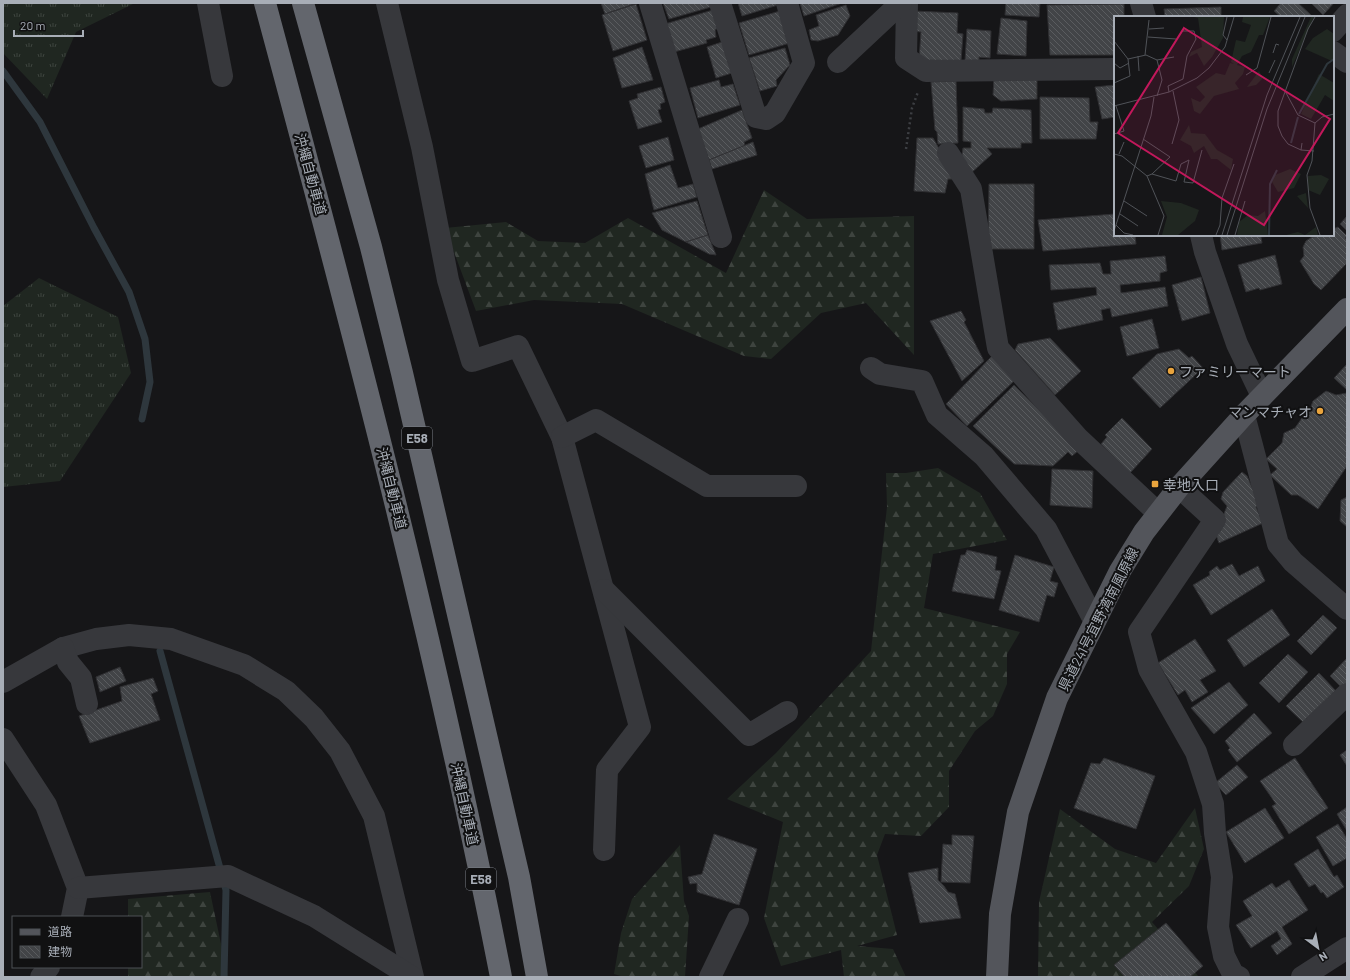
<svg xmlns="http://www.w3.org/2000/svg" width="1350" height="980" viewBox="0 0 1350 980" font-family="Barlow,'Noto Sans JP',sans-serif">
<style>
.grass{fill:url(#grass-tufts)}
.forest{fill:url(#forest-firs)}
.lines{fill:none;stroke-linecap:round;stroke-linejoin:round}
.stream{stroke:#2e373d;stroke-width:7}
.building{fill:url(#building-back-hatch);stroke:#303033}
.path{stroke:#3d3f43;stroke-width:2.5;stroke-dasharray:2 3;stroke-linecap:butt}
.minor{stroke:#37383c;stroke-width:22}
.major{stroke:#53555b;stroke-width:22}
.highway{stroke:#63666d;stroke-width:22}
.poi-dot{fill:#e9a43d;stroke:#111112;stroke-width:1.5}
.labels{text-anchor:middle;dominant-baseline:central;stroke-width:4;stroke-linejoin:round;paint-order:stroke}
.shield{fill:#111112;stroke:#7b7f86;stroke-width:1}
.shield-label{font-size:13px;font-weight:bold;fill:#a8aeb7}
.street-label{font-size:14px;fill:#a8aeb7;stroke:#111112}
.poi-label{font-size:14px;fill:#a8aeb7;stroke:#111112;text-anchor:start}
.inset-river{fill:none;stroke:#2e373d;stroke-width:2}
.inset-road{fill:none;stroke:#505358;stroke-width:1}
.view{fill:#c2185b;fill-opacity:0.15;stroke:#c2185b;stroke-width:2}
.inset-edge{fill:none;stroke:#a8aeb7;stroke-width:2}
</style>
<defs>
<pattern id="grass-tufts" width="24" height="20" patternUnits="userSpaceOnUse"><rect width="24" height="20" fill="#202721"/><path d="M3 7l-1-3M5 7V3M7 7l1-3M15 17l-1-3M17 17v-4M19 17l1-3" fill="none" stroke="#3e443f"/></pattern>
<pattern id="forest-firs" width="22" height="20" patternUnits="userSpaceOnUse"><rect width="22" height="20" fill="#202721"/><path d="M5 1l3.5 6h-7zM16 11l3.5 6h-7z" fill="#3e443f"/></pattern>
<pattern id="building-back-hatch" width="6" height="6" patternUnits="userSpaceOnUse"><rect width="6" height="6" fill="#424447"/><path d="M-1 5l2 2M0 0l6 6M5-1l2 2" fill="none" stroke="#5a5c5f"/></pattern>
</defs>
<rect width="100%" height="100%" fill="#161618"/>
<g class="grass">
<polygon points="3,3 135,3 76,32 47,99 3,53"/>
<polygon points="39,278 118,317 131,373 60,481 3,487 3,306"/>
</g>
<g class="forest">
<polygon points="764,190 807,219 914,216 914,355 866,303 821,313 771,359 744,356 622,304 534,300 476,311 445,228 506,222 538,241 585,243 628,218 726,273"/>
<polygon points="938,468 980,493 1007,540 933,554 924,608 1020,632 1007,654 1007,684 993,716 975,731 949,771 949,807 921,836 885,834 877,855 897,935 857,946 893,949 906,977 844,977 841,950 781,966 764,918 783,822 727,799 776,753 871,651 887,507 886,473 906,473"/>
<polygon points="1195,808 1204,849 1189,886 1152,922 1199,977 1038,977 1039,902 1060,809 1115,849 1156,863"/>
<polygon points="680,845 684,901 689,916 685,977 624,977 614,974 621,933 632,899"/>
<polygon points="210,892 228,977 128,977 128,967 141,967 141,917 128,917 128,899"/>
</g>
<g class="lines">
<g class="stream">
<polyline points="3,71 40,122 94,228 129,292 145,339 150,382 142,419"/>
<polyline points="160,651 226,890 224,977"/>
</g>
</g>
<g class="building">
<polygon points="601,3 634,3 634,4 605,14"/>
<polygon points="663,3 710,3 711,7 669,19"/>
<polygon points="738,3 778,3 778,5 742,16"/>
<polygon points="800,3 842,3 804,16"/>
<polygon points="1006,3 1040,3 1039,17 1005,15"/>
<polygon points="1281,3 1298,3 1311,15 1310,17 1281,17 1274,11"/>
<polygon points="1311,3 1334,3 1323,15"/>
<polygon points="636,4 647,40 613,51 602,15"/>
<polygon points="1124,4 1124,17 1115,17 1115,55 1050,55 1047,5"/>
<polygon points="846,5 850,16 838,35 818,41 811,40 809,30 819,26 816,15"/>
<polygon points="1221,7 1221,17 1165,17 1164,9"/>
<polygon points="713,10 718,28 715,30 716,37 706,40 707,43 674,52 665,24"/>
<polygon points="780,11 790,43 749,55 739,23"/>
<polygon points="914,11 958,13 957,33 963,34 961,61 919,60 921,32 913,31"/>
<polygon points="1001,18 1027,21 1026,56 997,54"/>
<polygon points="967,29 991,31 990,58 979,57 979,62 965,61"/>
<polygon points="722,42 732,73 716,78 707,47"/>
<polygon points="642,47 653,80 622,88 613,58"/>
<polygon points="785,48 790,65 776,80 777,86 760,91 749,58"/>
<polygon points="994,77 1037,77 1037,99 1001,101 993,95"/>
<polygon points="719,80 721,87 733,84 740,105 698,118 690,88"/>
<polygon points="956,81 958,143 938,144 937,132 935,130 931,82"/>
<polygon points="1115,85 1115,117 1102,119 1095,87"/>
<polygon points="661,87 665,102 660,104 661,109 658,110 662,122 638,129 629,101 638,98 637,94"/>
<polygon points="1040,97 1089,98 1090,122 1098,122 1096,139 1040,139"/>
<polygon points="963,107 984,109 985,113 992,113 993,108 1031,110 1032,143 1021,143 1021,148 987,148 992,154 970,174 961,161 963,148 971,148 971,142 963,141"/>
<polygon points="742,110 752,138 744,142 745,146 709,160 698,129"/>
<polygon points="668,137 674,160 646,168 639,146"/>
<polygon points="917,138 933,138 953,173 952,179 948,179 945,193 914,191"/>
<polygon points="753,142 757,155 712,169 709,160"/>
<polygon points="670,165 678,188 693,184 697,197 654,210 645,174"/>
<polygon points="989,184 1034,184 1034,249 988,249"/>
<polygon points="697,201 708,235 686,242 662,230 652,213"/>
<polygon points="1115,214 1115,235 1135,235 1136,244 1043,251 1038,220"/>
<polygon points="1347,216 1347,231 1340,224"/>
<polygon points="1338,227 1347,236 1345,238 1347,240 1347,263 1321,290 1314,284 1300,261 1304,256 1303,247 1306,241 1312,237 1333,235 1333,229"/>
<polygon points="708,235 716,255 709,254 686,242"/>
<polygon points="1220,235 1272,235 1272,236 1261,237 1262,243 1222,250"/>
<polygon points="1275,255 1282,284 1260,290 1259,288 1246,292 1238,265"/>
<polygon points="1165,256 1167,271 1160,273 1160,281 1120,285 1121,293 1165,287 1168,306 1112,317 1110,308 1101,310 1103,320 1058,330 1053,303 1097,295 1096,287 1051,290 1049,265 1100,263 1103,274 1111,274 1110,261"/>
<polygon points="1201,277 1210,313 1182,321 1172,285"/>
<polygon points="961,311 966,320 964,322 984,361 962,381 930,321"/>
<polygon points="1152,319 1159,348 1127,356 1120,327"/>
<polygon points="1050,338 1081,371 1055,395 1015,350 1018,344"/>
<polygon points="1179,349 1189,358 1192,356 1203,368 1160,408 1132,378 1157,354"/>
<polygon points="992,356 1015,380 967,426 946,404"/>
<polygon points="1347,364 1347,390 1334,378"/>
<polygon points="1014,385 1079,450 1072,456 1068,452 1053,466 1014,464 973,426"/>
<polygon points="1326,391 1336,395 1347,393 1347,466 1318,509 1298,495 1291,495 1270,475 1277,469 1266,459 1282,443 1284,433 1295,428 1302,418 1310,409 1313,401"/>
<polygon points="1122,418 1152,449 1130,473 1101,444 1107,437 1105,435"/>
<polygon points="1052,469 1093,471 1092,508 1050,505"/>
<polygon points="1242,472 1247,476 1260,505 1256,507 1263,523 1219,543 1216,535 1227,506 1221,499 1223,492"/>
<polygon points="1347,497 1347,527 1340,521 1341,500"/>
<polygon points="967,550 997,557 995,570 1001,571 994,599 952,591 961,555 965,555"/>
<polygon points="1015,555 1054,567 1050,581 1058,583 1054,597 1047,595 1039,622 999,610"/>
<polygon points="1232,564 1239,576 1258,566 1265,581 1211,615 1193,585 1210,575 1209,572 1217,566 1220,570"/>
<polygon points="1272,609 1290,635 1244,667 1227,640"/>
<polygon points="1323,615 1337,628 1311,655 1297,641"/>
<polygon points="1195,639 1216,671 1200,680 1208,692 1192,702 1185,690 1178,695 1158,663"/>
<polygon points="1288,654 1308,672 1279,703 1259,683"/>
<polygon points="1347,658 1347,688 1344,690 1330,676"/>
<polygon points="120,667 126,681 100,692 96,677"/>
<polygon points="1319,673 1336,691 1305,724 1286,706"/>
<polygon points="153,678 158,691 151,694 160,720 90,743 79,716 122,701 120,687"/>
<polygon points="1229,682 1248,705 1214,734 1191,708"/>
<polygon points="1254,713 1272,733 1237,762 1228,750 1230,748 1225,741"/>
<polygon points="1347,750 1347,766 1340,755"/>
<polygon points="1104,758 1155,776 1136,829 1074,808 1091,763 1100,764"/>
<polygon points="1295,758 1328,808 1289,834 1272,806 1276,804 1260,781"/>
<polygon points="1237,765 1248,777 1226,795 1215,783"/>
<polygon points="1347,807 1347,831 1337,814"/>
<polygon points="1265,808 1284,838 1245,863 1226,832"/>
<polygon points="1338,824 1347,839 1347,858 1333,866 1316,837"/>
<polygon points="714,834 757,849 739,905 697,892 697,883 690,884 688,877 702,874"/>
<polygon points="952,835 974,836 970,883 941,882 943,844 952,845"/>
<polygon points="1318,849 1334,877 1337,875 1344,887 1327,898 1323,892 1321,893 1315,884 1309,887 1294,864"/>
<polygon points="938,868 938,880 944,886 948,892 955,894 961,918 920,923 908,873"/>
<polygon points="1289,880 1308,910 1282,927 1292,944 1277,955 1271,946 1281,939 1277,931 1251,948 1236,925 1252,916 1243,901 1272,883 1276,888"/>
<polygon points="1166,923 1203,966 1190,977 1125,977 1114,965"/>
</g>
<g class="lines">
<polyline class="path" points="906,149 912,108 918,92"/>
<g class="minor">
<polyline points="208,3 222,76"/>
<polyline points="387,3 422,147 448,280 472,361 518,346 562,437 640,727 607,770 604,850"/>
<polyline points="650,3 721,237"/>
<polyline points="720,3 756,117 766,119 775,113 804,63 787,3"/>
<polyline points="907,3 906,58 926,71 1115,69"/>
<polyline points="1141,3 1145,17"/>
<polyline points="1333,31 1347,15"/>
<polyline points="1333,52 1347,62"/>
<polyline points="838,62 901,3"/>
<polyline points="948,153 971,189 998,348 1078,438 1158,513"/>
<polyline points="1201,235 1205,252 1237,344 1262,396"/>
<polyline points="871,368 880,374 922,381 937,415 984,456 1046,529 1094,620"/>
<polyline points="1244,415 1278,544 1293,562 1347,609"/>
<polyline points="562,437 596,420 707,486 796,486"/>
<polyline points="1179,487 1215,520 1139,632 1149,669 1196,752 1213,804 1215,833 1222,877 1218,927 1224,956 1233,974 1239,977"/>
<polyline points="604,590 749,735 787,712"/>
<polyline points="63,648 96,639 129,635 171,639 244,665 286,691 314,718 340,751 374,816 413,977"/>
<polyline points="3,682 63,648 68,662 81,678 87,704"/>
<polyline points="3,739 46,805 78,888 72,917"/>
<polyline points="1294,745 1347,694"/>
<polyline points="78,888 228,876 314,916 412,977"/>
<polyline points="41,977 49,967"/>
<polyline points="710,977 738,919"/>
<polyline points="1302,977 1347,948"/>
</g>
<polyline class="major" points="997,977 1000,914 1018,812 1057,698 1120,571 1144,532 1179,487 1244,415 1347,309"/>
<g class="highway">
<path d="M265,3C352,326 437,649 501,977"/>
<polyline points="303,3 371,247 402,373 519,877 537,977"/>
</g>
</g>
<g class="poi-dot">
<circle cx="1171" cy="371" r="4"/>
<circle cx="1320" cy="411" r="4"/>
<rect x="1151" y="480" width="8" height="8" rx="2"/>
</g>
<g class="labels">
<g class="shield">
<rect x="402" y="427" width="30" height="22" rx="3"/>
<rect x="466" y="868" width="30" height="22" rx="3"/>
</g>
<g class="shield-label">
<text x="417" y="438">E58</text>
<text x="481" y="879">E58</text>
</g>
<g class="street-label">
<text transform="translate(311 174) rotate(75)">沖縄自動車道</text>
<text transform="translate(392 488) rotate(76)">沖縄自動車道</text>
<text transform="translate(1098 619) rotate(-63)">県道241号宜野湾南風原線</text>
<text transform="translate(465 804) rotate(78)">沖縄自動車道</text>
</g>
<g class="poi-label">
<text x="1179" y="371">ファミリーマート</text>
<text x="1312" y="411" text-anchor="end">マンマチャオ</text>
<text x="1163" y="484">幸地入口</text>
</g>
</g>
<g transform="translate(1114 16)">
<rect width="220" height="220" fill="#161618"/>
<path d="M176,153L187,158L180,172L164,176L158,166L161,159ZM207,159L215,163L206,179L194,174V160ZM192,177L194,192L183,180ZM151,195L154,219H123L125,206L134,199L144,200ZM202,211L204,219H172L184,216L191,219Z" fill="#202721"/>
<path d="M80,1H110L109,22L98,41L90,50L83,37L75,41L77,36L88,31L84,2ZM129,1H156L149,19H145L137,36L128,40L123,49L131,51L129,58L121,67L125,73L100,80L86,98L80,95L77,82L86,86L91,81L82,71L102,57L111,59L116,47L120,48L117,46L122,24L131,26L137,9L128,6ZM197,1H200L178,51V43ZM213,13L220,18V46L191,33L199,22ZM145,55L149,62L142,69L133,71ZM205,58L220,67V85L211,79L197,103L187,98ZM75,109L77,117L91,118L103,134L119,143L117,154L103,143H97L90,130L80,137L77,130L66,124ZM47,185L67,187L85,194L81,205L64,219H48L53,201Z" fill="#202721"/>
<path class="inset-river" d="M185,98L213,48L220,43M177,127L184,101M155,219L156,168L163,154"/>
<path class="inset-road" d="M113,1L109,19L113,24M35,13L50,12M34,21L62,23M0,25L14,43L16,60L0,67M159,37L162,28L165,29M31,39L35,4M24,40L25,55M14,43L32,39L43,44L48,64L43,80M43,44L60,41M0,47L6,52L15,47M155,57L161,44M132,59L143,52L157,1M171,75L184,99L201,107M55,76L54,70L69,63L73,40L82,23L80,15H68M0,90L55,76L83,62L95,52L111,31L120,1M0,118L10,115L2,90M29,123L56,141L38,158M188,127L187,134L200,135M58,128L65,104L59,75M187,134L174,128L168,120L164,110V95L194,13L201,1M0,138L8,140L33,160L50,200L44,219M5,138L10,126M33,160L38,158L62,165L67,148L75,144L70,166L79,167L88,134M10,185L33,200M6,198L24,210M2,209L10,217L19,219M0,215L37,100L40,81M102,219L106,209L108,182L120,148M108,219L153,79L186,1M113,219L153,93L191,1M121,219L131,185M206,219L196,192L193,159L198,145L201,107L208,101L220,98"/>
<path class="view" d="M70,12L216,103L150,209L4,117Z"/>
<rect width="220" height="220" class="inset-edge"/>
</g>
<rect width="1350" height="980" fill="none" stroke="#a8aeb7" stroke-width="8"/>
<rect x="12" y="916" width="130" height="52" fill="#111112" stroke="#4d5054"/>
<rect x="20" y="929" width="20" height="6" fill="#53555b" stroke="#4d5054"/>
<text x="48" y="936" font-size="12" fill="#a8aeb7">道路</text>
<rect x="20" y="946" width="20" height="12" fill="url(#building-back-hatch)" stroke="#4d5054"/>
<text x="48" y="956" font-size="12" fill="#a8aeb7">建物</text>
<g transform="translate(1318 948) rotate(148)" stroke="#111112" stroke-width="3" paint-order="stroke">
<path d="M0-3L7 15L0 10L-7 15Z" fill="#a8aeb7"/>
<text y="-6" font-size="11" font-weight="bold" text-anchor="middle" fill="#a8aeb7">N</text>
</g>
<path d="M14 30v6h69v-6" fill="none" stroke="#a8aeb7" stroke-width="2"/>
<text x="20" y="30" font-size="12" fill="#a8aeb7" stroke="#111112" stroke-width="3" paint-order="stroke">20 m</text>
</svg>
